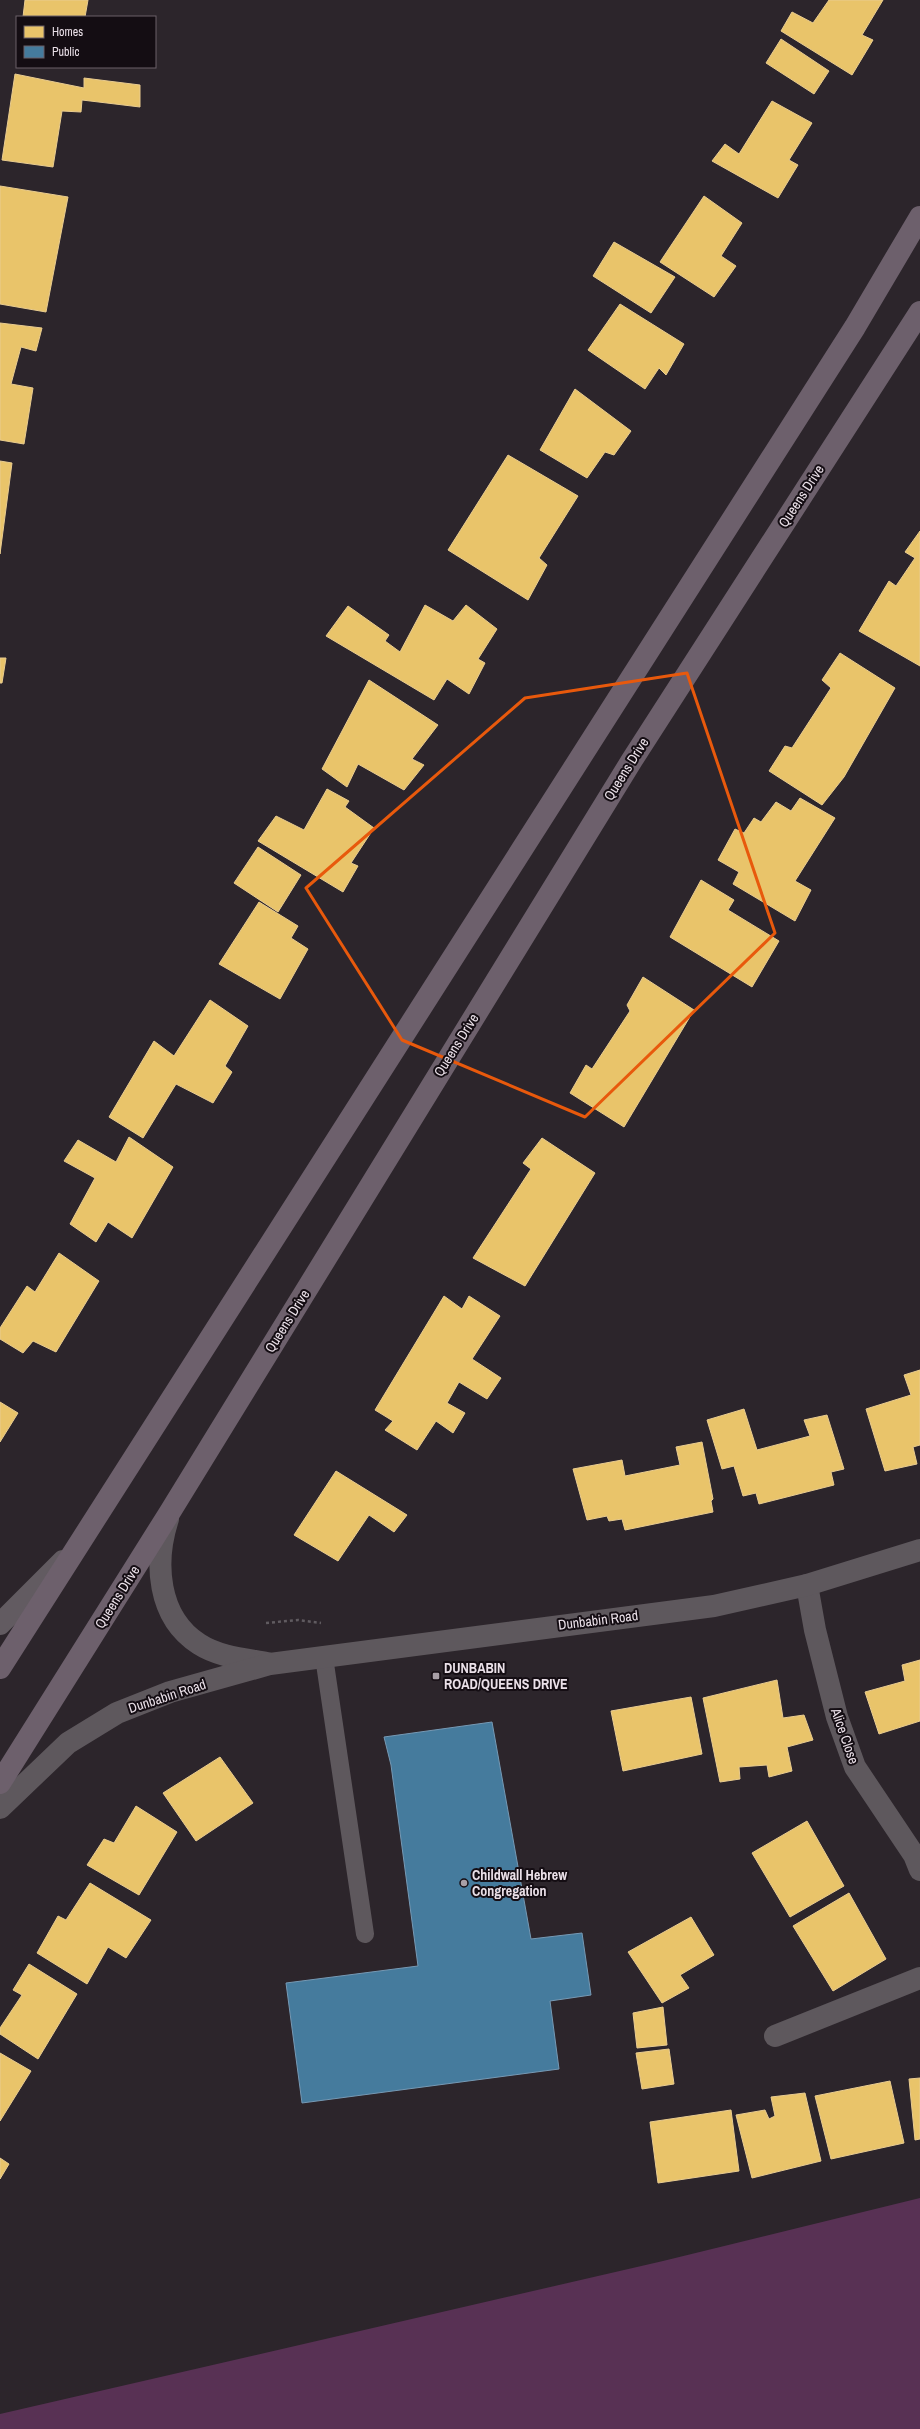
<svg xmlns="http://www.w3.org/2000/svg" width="920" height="2429" viewBox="0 0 920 2429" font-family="'Archivo Narrow',sans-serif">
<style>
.green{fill:#583154}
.homes{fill:#e9c46a;stroke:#e9cc90}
.public{fill:#457b9d;stroke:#7699b4}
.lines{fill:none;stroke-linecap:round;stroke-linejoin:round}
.path{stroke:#605b60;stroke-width:2.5;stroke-dasharray:3 3;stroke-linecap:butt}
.lane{stroke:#5e585d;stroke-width:18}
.street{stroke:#5e585d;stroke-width:22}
.secondary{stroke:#625b61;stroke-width:22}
.highway{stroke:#6d606c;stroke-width:22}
.marked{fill:none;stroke:#e8590c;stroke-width:3;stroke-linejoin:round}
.poi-dot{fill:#a89fa6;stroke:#140d13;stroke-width:1.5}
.labels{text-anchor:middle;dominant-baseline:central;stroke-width:4;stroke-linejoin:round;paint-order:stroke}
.street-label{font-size:14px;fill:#eae0e8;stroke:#140d13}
.poi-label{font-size:14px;font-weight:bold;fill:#eae0e8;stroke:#140d13;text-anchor:start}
</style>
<rect width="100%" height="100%" fill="#2c252b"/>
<polygon class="green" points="920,2198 920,2429 0,2429 0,2414 663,2261"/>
<g class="homes">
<polygon points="25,0 88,0 85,17 23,17"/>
<polygon points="829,0 883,0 862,35 873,40 852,75 781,31 792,12 813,23"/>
<polygon points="781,39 829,71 814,94 766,63"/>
<polygon points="15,74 84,88 84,78 140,85 140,107 82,100 81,112 62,111 53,167 2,160"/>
<polygon points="772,101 812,123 789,160 798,165 778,198 712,161 725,144 739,154"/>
<polygon points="0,186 68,197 46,312 0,304"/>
<polygon points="704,196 742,223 721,256 736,266 714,297 660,262"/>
<polygon points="614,242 675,277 651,313 593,276"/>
<polygon points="620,304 684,344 666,375 659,368 645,389 588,350"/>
<polygon points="0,323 42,328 36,351 21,347 11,384 33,388 24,444 0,440"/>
<polygon points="575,389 631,431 614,455 605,452 587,478 540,450"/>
<polygon points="508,455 578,496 539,558 547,565 528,600 448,550"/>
<polygon points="0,461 12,463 0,554"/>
<polygon points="920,531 920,666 859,631 889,581 896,586 915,558 905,552"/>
<polygon points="425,605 453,621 466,605 497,629 478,659 485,663 469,694 447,679 434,700 326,636 348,606 389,635 385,641 400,652"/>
<polygon points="840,653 895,688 844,777 822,805 769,771 785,746 792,748 831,688 822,680"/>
<polygon points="0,658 6,658 2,683 0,683"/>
<polygon points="369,680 438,725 412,759 424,765 404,790 358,764 347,787 322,769"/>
<polygon points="327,789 349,801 345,807 374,828 351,863 358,866 343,892 258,841 276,816 304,830"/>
<polygon points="800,798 835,818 795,881 811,890 795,921 733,884 739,872 718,860 735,829 744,833 754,818 761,822 776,802 791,811"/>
<polygon points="258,847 301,875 278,912 234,883"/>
<polygon points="701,880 734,900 728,910 779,941 752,987 670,937"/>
<polygon points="259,902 298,926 291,938 308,949 280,999 219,964"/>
<polygon points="643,977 694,1010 624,1127 570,1093 586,1065 592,1069 630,1011 627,1005"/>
<polygon points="210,1000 248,1026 225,1066 232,1072 213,1103 176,1084 143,1138 109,1117 154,1041 174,1056"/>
<polygon points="129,1137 173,1167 132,1238 108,1222 96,1242 70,1224 95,1178 64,1161 78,1140 116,1162"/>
<polygon points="542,1138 595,1173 525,1286 473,1258 531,1169 523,1163"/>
<polygon points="59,1253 99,1281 56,1352 33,1341 23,1353 0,1339 0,1328 27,1286 35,1292"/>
<polygon points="444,1296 462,1309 469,1296 500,1316 472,1359 501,1378 487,1399 459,1382 447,1403 465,1413 453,1433 436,1421 417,1450 385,1430 393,1421 375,1410"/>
<polygon points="920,1370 920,1445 913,1447 917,1464 885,1471 866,1409 911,1395 904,1375"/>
<polygon points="0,1402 18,1413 0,1442"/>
<polygon points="744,1409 757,1450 810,1436 804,1420 827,1415 844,1469 831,1472 834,1485 759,1504 756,1493 743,1496 734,1466 722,1469 707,1420"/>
<polygon points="702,1442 713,1499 711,1501 713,1512 625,1530 622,1519 609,1521 607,1516 587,1520 573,1469 622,1460 625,1476 680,1465 676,1447"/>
<polygon points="336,1471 407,1515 394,1532 369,1515 338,1561 294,1535"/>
<polygon points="920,1660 920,1721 879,1734 865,1692 905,1681 902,1665"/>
<polygon points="777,1680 783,1718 804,1715 813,1740 787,1747 792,1771 769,1777 767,1765 739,1767 740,1779 720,1782 703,1698"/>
<polygon points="691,1697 702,1754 623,1771 611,1711"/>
<polygon points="220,1757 253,1803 196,1841 163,1793"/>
<polygon points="136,1806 177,1832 139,1895 87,1865 104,1839 114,1843"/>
<polygon points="807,1821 844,1886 790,1917 752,1853"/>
<polygon points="90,1883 151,1920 126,1958 108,1947 87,1984 37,1953 58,1916 66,1920"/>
<polygon points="849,1893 886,1959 833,1991 793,1926"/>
<polygon points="691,1917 714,1955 680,1975 689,1988 662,2003 628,1952"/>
<polygon points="29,1964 77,1994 38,2059 0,2034 0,2028 22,1995 13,1990"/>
<polygon points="663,2007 667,2045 637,2048 633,2013"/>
<polygon points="669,2049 674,2084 642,2089 636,2053"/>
<polygon points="0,2053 31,2071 0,2121"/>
<polygon points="920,2078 920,2139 915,2140 909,2079"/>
<polygon points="890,2081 904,2143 831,2159 815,2096"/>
<polygon points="805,2093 821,2161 752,2178 736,2115 765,2110 769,2119 775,2116 771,2097"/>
<polygon points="731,2110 739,2171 658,2183 650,2122"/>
<polygon points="0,2158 9,2164 0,2179"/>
</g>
<polygon class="public" points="492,1722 531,1939 582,1933 591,1995 550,2001 559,2069 302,2103 286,1983 418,1966 391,1765 384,1737"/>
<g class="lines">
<polyline class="path" points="266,1623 298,1620 321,1623"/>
<polyline class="lane" points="324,1657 365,1934"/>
<g class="street">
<path d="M168,1519C154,1562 157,1617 199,1644C219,1657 245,1659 267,1663"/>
<polyline points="807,1585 815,1630 837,1717 855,1767 914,1855 920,1870"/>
<polyline points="0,1808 68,1743 117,1713 170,1692 270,1664 714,1606 807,1585 920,1550"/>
<polyline points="775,2036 920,1978"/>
</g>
<polyline class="secondary" points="0,1624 63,1561"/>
<g class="highway">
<polyline points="0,1668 855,327 920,217"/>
<polyline points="0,1783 170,1512 632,760 920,312"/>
</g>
</g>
<path class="marked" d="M687,673L775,933L585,1117L402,1040L306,888L525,698Z"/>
<g class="poi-dot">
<rect x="432" y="1672" width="8" height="8" rx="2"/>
<circle cx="464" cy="1883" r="4"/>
</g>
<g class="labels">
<g class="street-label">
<text transform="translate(801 496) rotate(-57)">Queens Drive</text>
<text transform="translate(626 769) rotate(-58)">Queens Drive</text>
<text transform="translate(456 1045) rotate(-58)">Queens Drive</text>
<text transform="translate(287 1321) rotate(-58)">Queens Drive</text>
<text transform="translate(117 1597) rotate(-58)">Queens Drive</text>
<text transform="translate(598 1620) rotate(-7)">Dunbabin Road</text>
<text transform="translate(167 1696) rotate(-18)">Dunbabin Road</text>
<text transform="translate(845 1736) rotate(71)">Alice Close</text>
</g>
<g class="poi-label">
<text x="444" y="1668">DUNBABIN<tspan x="444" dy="16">ROAD/QUEENS DRIVE</tspan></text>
<text x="472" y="1875">Childwall Hebrew<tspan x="472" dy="16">Congregation</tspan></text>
</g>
</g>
<rect x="16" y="16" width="140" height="52" fill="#140d13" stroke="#6a6168"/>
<rect x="24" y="26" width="20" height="12" fill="#e9c46a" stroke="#6a6168"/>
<text x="52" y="36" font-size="12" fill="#eae0e8">Homes</text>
<rect x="24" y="46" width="20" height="12" fill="#457b9d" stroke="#6a6168"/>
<text x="52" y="56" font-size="12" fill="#eae0e8">Public</text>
</svg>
